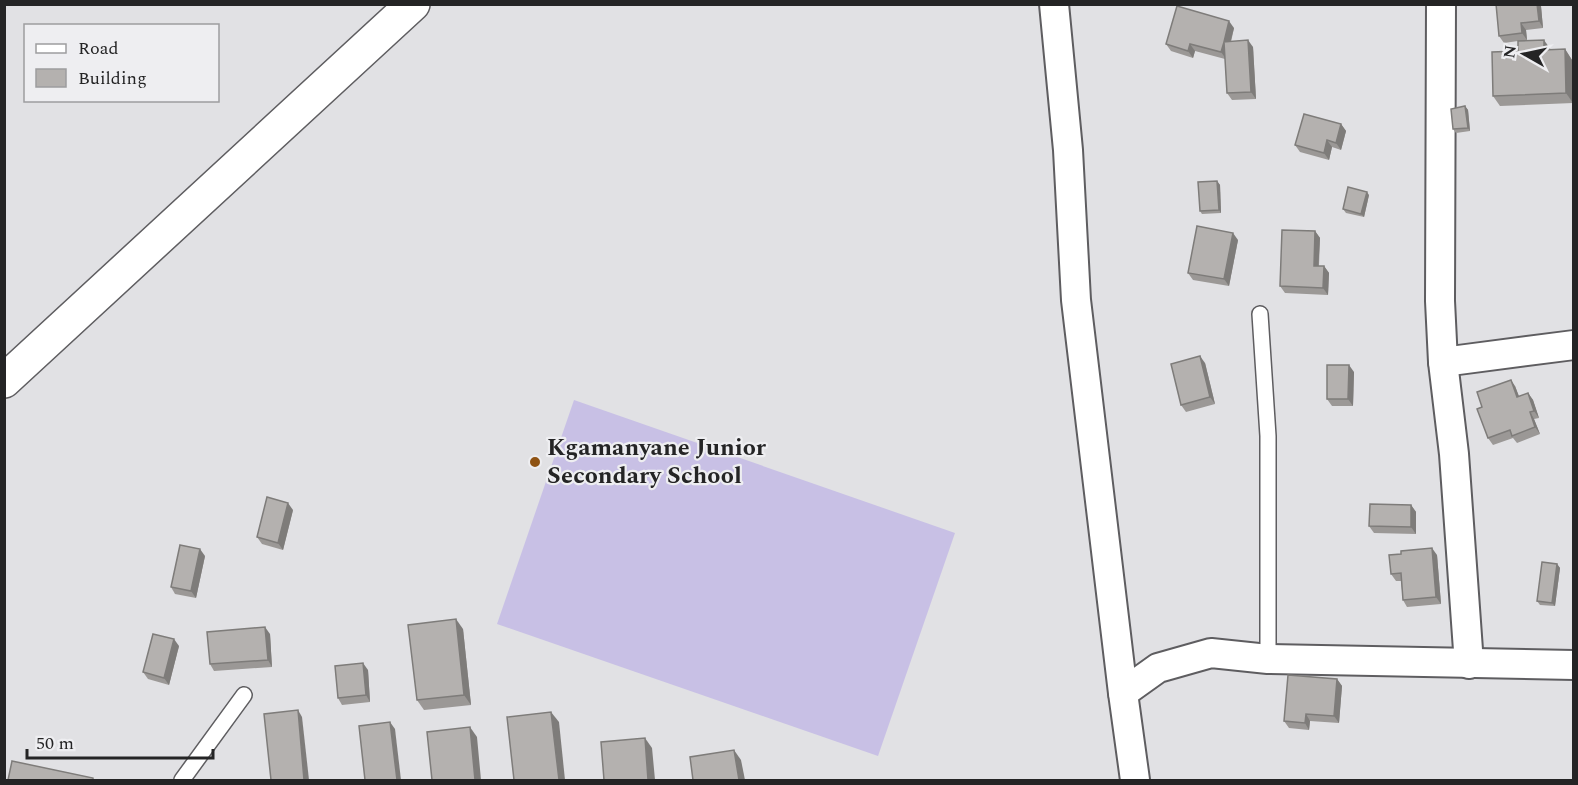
<svg xmlns="http://www.w3.org/2000/svg" width="1578" height="785" viewBox="0 0 1578 785" font-family="Spectral,serif">
<style>
.pitch{fill:#c8c0e5}
.lines{fill:none;stroke-linecap:round;stroke-linejoin:round}
.service-casing{stroke:#5e5d60;stroke-width:18}
.minor-casing{stroke:#5e5d60;stroke-width:32}
.tertiary-casing{stroke:#5e5d60;stroke-width:36}
.service{stroke:#fff;stroke-width:15}
.minor{stroke:#fff;stroke-width:28}
.tertiary{stroke:#fff;stroke-width:33}
.wall{fill:#9b9896}
.shaded-wall{fill:#7e7c7a}
.building{fill:#b4b1af;stroke:#7e7c7a;stroke-width:1.5}
.poi-dot{fill:#8f5314;stroke:#eeeef1;stroke-width:2}
.labels{text-anchor:middle;dominant-baseline:central;stroke-width:4.5;stroke-linejoin:round;paint-order:stroke}
.poi-label{font-size:24px;font-weight:bold;fill:#242425;stroke:#eeeef1;text-anchor:start}
</style>
<rect width="100%" height="100%" fill="#e1e1e4"/>
<polygon class="pitch" points="574,400 955,533 878,756 497,624"/>
<g class="lines">
<defs>
<g id="service">
<polyline points="1260,314 1268,436 1268,659"/>
<polyline points="182,780 244,695"/>
</g>
<g id="minor">
<polyline points="1054,4 1068,150 1076,300 1123,693 1135,780"/>
<polyline points="1441,4 1440,301 1443,362 1454,454 1469,664"/>
<polyline points="1443,362 1574,345"/>
<polyline points="1123,693 1158,668 1211,653 1268,659 1574,665"/>
</g>
<polyline id="tertiary" points="4,381 413,4"/>
</defs>
<use href="#service" class="service-casing"/>
<use href="#minor" class="minor-casing"/>
<use href="#tertiary" class="tertiary-casing"/>
<use href="#service" class="service"/>
<use href="#minor" class="minor"/>
<use href="#tertiary" class="tertiary"/>
</g>
<g class="wall">
<polygon points="1541,6 1543,28 1526,30 1527,40 1551,50 1565,49 1572,60 1573,103 1500,106 1493,96 1518,51 1518,41 1504,43 1499,36"/>
<polygon points="1234,28 1231,42 1253,47 1256,99 1232,100 1227,93 1225,59 1195,51 1193,58 1171,51 1166,44"/>
<polygon points="1465,106 1468,110 1470,131 1456,133 1453,129"/>
<polygon points="1341,124 1346,131 1341,150 1332,147 1329,160 1300,152 1295,145"/>
<polygon points="1217,181 1220,185 1221,213 1202,214 1200,211"/>
<polygon points="1369,195 1364,217 1346,213 1343,209"/>
<polygon points="1315,231 1320,238 1319,266 1324,266 1329,273 1328,295 1285,293 1280,286"/>
<polygon points="1238,240 1229,286 1193,280 1188,273"/>
<polygon points="1205,363 1215,404 1186,412 1181,405"/>
<polygon points="1354,372 1353,406 1332,406 1327,399"/>
<polygon points="1515,386 1519,397 1528,393 1533,400 1539,418 1534,419 1540,434 1517,443 1513,438 1493,445 1488,438 1482,407"/>
<polygon points="1411,505 1416,512 1416,534 1374,533 1369,526"/>
<polygon points="293,510 283,550 262,544 257,537"/>
<polygon points="1437,555 1441,604 1407,607 1403,600 1401,581 1396,581 1391,574"/>
<polygon points="205,556 196,598 175,594 171,587"/>
<polygon points="1557,564 1560,568 1555,606 1540,605 1537,601"/>
<polygon points="463,629 471,705 424,710 417,700"/>
<polygon points="270,634 272,667 214,671 210,664"/>
<polygon points="179,646 169,685 148,679 143,672"/>
<polygon points="368,670 370,702 342,705 338,698"/>
<polygon points="1337,679 1342,686 1339,723 1310,721 1309,730 1289,728 1284,721"/>
</g>
<g class="shaded-wall">
<polygon points="1537,4 1540,4 1541,6 1543,28 1539,21"/>
<polygon points="1229,21 1234,28 1226,59 1221,52"/>
<polygon points="1521,23 1526,30 1527,40 1522,33"/>
<polygon points="1248,40 1253,47 1256,99 1251,92"/>
<polygon points="1544,40 1551,50 1544,50"/>
<polygon points="1190,44 1195,51 1193,58 1188,51"/>
<polygon points="1565,49 1572,60 1573,103 1566,93"/>
<polygon points="1465,106 1468,110 1470,131 1468,128"/>
<polygon points="1341,124 1346,131 1341,150 1336,143"/>
<polygon points="1327,140 1332,147 1329,160 1324,153"/>
<polygon points="1217,181 1220,185 1221,213 1219,210"/>
<polygon points="1367,192 1369,195 1364,217 1361,214"/>
<polygon points="1315,231 1320,238 1318,273 1314,266"/>
<polygon points="1233,233 1238,240 1229,286 1224,279"/>
<polygon points="1324,266 1329,273 1328,295 1323,288"/>
<polygon points="1200,356 1205,363 1215,404 1210,397"/>
<polygon points="1349,365 1354,372 1353,406 1348,399"/>
<polygon points="1511,380 1515,386 1522,404 1517,397"/>
<polygon points="1528,393 1533,400 1539,418 1534,411"/>
<polygon points="1530,412 1534,419 1540,434 1535,427"/>
<polygon points="288,503 293,510 283,550 278,543"/>
<polygon points="1411,505 1416,512 1416,534 1411,527"/>
<polygon points="1432,548 1437,555 1441,604 1436,597"/>
<polygon points="200,549 205,556 196,598 191,591"/>
<polygon points="1557,564 1560,568 1555,606 1552,603"/>
<polygon points="456,619 463,629 471,705 464,695"/>
<polygon points="265,627 270,634 272,667 268,660"/>
<polygon points="174,639 179,646 169,685 164,678"/>
<polygon points="363,663 368,670 370,702 366,695"/>
<polygon points="1337,679 1342,686 1339,723 1334,716"/>
<polygon points="298,710 302,717 309,780 304,780"/>
<polygon points="551,712 559,722 565,780 559,780"/>
<polygon points="1306,714 1310,721 1309,730 1305,723"/>
<polygon points="390,722 395,729 401,780 397,780"/>
<polygon points="470,727 477,737 481,780 475,780"/>
<polygon points="645,738 652,748 655,780 648,780"/>
<polygon points="734,750 741,760 745,780 739,780"/>
</g>
<g class="building">
<polygon points="1496,4 1537,4 1539,21 1521,23 1522,33 1499,36"/>
<polygon points="1177,6 1229,21 1224,42 1248,40 1251,92 1227,93 1224,42 1221,52 1190,44 1188,51 1166,44"/>
<polygon points="1544,40 1544,50 1565,49 1566,93 1493,96 1492,52 1518,51 1518,41"/>
<polygon points="1465,106 1468,128 1453,129 1451,109"/>
<polygon points="1304,114 1341,124 1336,143 1327,140 1324,153 1295,145"/>
<polygon points="1217,181 1219,210 1200,211 1198,182"/>
<polygon points="1348,187 1367,192 1361,214 1343,209"/>
<polygon points="1197,226 1233,233 1224,279 1188,273"/>
<polygon points="1282,230 1315,231 1314,266 1324,266 1323,288 1280,286"/>
<polygon points="1200,356 1210,397 1181,405 1171,364"/>
<polygon points="1327,365 1349,365 1348,399 1327,399"/>
<polygon points="1511,380 1517,397 1528,393 1534,411 1530,412 1535,427 1512,436 1510,430 1488,438 1477,409 1482,407 1477,392"/>
<polygon points="267,497 288,503 278,543 257,537"/>
<polygon points="1370,504 1411,505 1411,527 1369,526"/>
<polygon points="180,545 200,549 191,591 171,587"/>
<polygon points="1432,548 1436,597 1403,600 1401,573 1391,574 1389,555 1401,554 1401,551"/>
<polygon points="1542,562 1557,564 1552,603 1537,601"/>
<polygon points="456,619 464,695 417,700 408,625"/>
<polygon points="265,627 268,660 210,664 207,632"/>
<polygon points="153,634 174,639 164,678 143,672"/>
<polygon points="363,663 366,695 338,698 335,666"/>
<polygon points="1288,675 1337,679 1334,716 1306,714 1305,723 1284,721"/>
<polygon points="298,710 304,780 271,780 264,714"/>
<polygon points="551,712 559,780 514,780 507,717"/>
<polygon points="390,722 397,780 365,780 359,726"/>
<polygon points="470,727 475,780 432,780 427,732"/>
<polygon points="645,738 648,780 604,780 601,742"/>
<polygon points="734,750 739,780 693,780 690,757"/>
<polygon points="12,761 93,778 93,780 8,780"/>
</g>
<circle class="poi-dot" cx="535" cy="462" r="6"/>
<g class="labels">
<g class="poi-label">
<text x="547" y="448">Kgamanyane Junior<tspan x="547" dy="28">Secondary School</tspan></text>
</g>
</g>
<rect width="1578" height="785" fill="none" stroke="#242425" stroke-width="12"/>
<rect x="24" y="24" width="195" height="78" fill="#eeeef1" stroke="#9d9d9f" stroke-width="1.5"/>
<rect x="36" y="44" width="30" height="9" fill="#ffffff" stroke="#9d9d9f" stroke-width="1.5"/>
<text x="78" y="54" font-size="18" fill="#242425">Road</text>
<rect x="36" y="69" width="30" height="18" fill="#b4b1af" stroke="#9d9d9f" stroke-width="1.5"/>
<text x="78" y="84" font-size="18" fill="#242425">Building</text>
<g transform="translate(1524 54) rotate(279)" stroke="#eeeef1" stroke-width="4.5" paint-order="stroke">
<path d="M0-4.5L10 22L0 15L-10 22Z" fill="#242425"/>
<text y="-9" font-size="16" font-weight="bold" text-anchor="middle" fill="#242425">N</text>
</g>
<path d="M27 749v9h186v-9" fill="none" stroke="#242425" stroke-width="3"/>
<text x="36" y="749" font-size="18" fill="#242425" stroke="#eeeef1" stroke-width="4.5" paint-order="stroke">50 m</text>
</svg>
